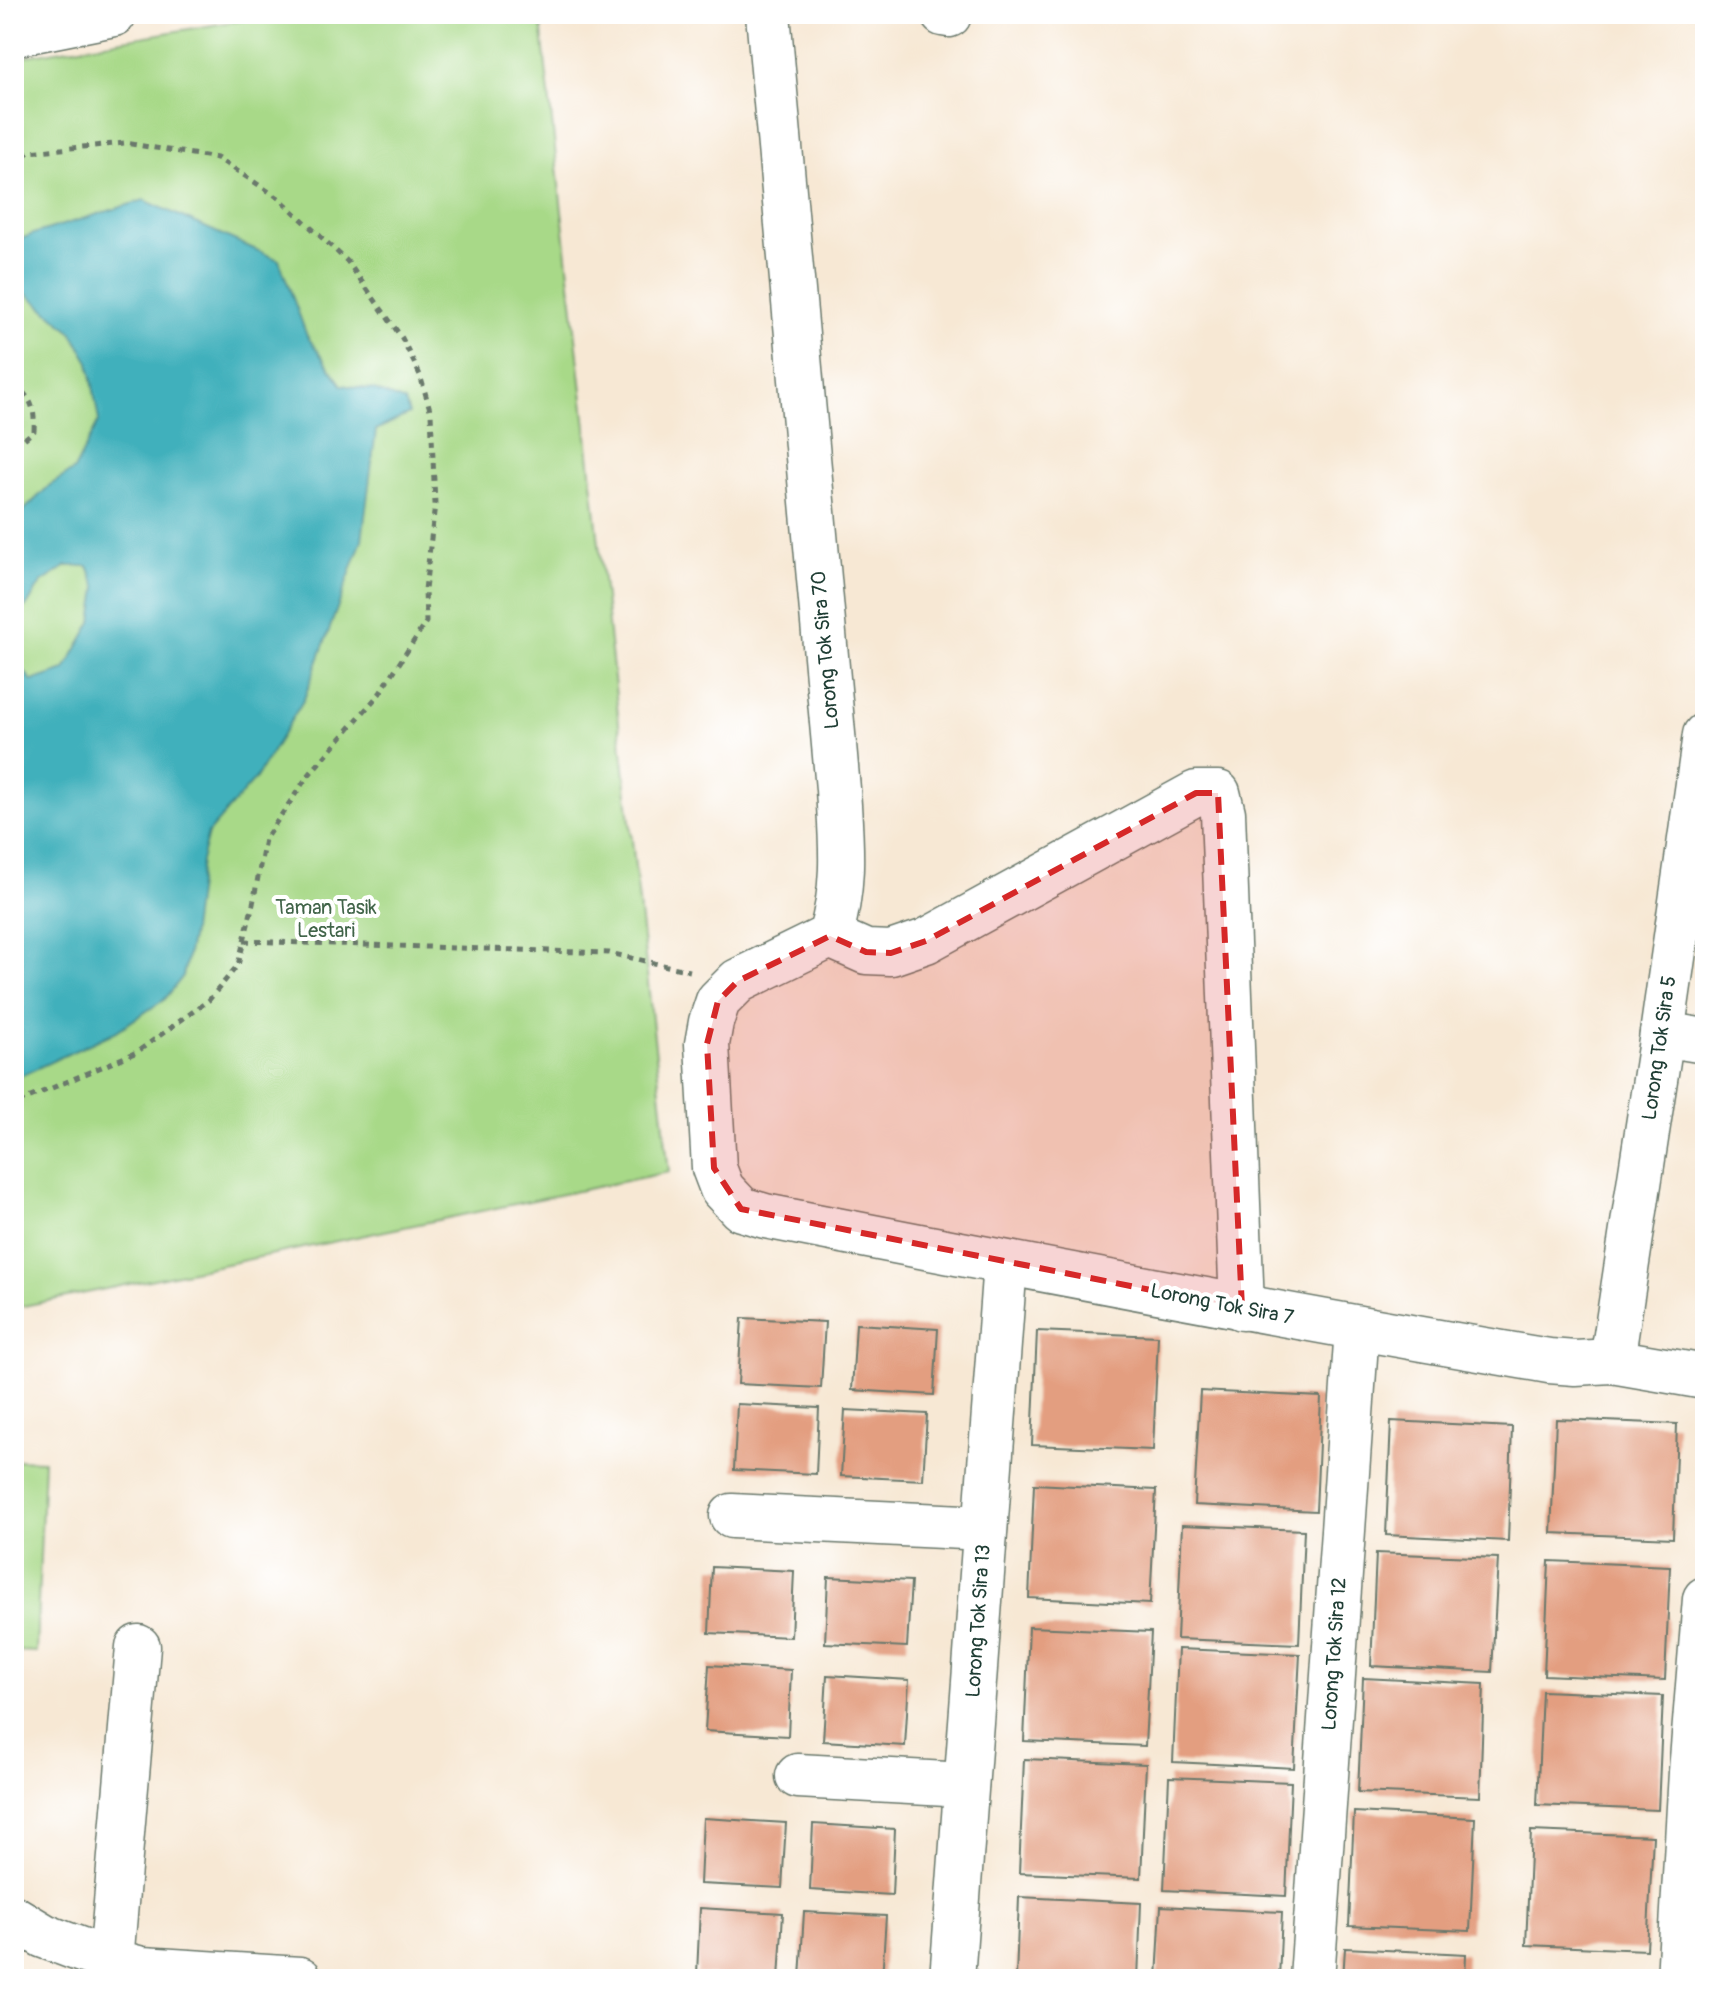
<svg xmlns="http://www.w3.org/2000/svg" width="1719" height="1993" viewBox="0 0 1719 1993" font-family="Pangolin,sans-serif">
<style>
.green{fill:#a8d988;stroke:#648b5e;stroke-width:2}
.water{fill:#41b0bc;stroke:#307678;stroke-width:2}
.building{fill:#e39e80}
.lines{fill:none;stroke-linecap:round;stroke-linejoin:round}
.minor-casing{stroke:#6b796c;stroke-width:47}
.path{stroke:#6b796c;stroke-width:5;stroke-dasharray:6 6;stroke-linecap:butt}
.minor{stroke:#fff;stroke-width:44}
.marked{fill:#d62828;fill-opacity:0.2;stroke:#d62828;stroke-width:6;stroke-dasharray:16 10;stroke-linejoin:round}
.labels{text-anchor:middle;dominant-baseline:central;stroke-width:8;stroke-linejoin:round;paint-order:stroke}
.street-label{font-size:20px;fill:#1f3d34;stroke:#fff}
.park-label{font-size:20px;fill:#416449;stroke:#fff}
</style>
<rect width="100%" height="100%" fill="#fff"/>
<filter id="ink" filterUnits="userSpaceOnUse"><feTurbulence type="fractalNoise" baseFrequency=".0125" numOctaves="2"/><feDisplacementMap in="SourceGraphic" scale="16" xChannelSelector="R" yChannelSelector="G"/><feConvolveMatrix kernelMatrix="1 2 1 2 8 2 1 2 1" color-interpolation-filters="sRGB"/></filter>
<filter id="wash" filterUnits="userSpaceOnUse"><feTurbulence type="fractalNoise" baseFrequency=".006" numOctaves="4" result="noise"/><feDisplacementMap in="SourceGraphic" scale="32" xChannelSelector="R" yChannelSelector="G"/><feGaussianBlur stdDeviation="1.8" result="paint"/><feColorMatrix in="noise" values="0 0 0 0 0 0 0 0 0 0 0 0 0 0 0 0 0 1.4 0 .05"/><feComposite in="paint" operator="in"/></filter>
<g filter="url(#wash)">
<rect width="100%" height="100%" fill="#f7e8d4"/>
<g class="green">
<polygon points="280,14 540,14 669,1172 14,1308 14,58"/>
<polygon points="14,1460 44,1461 36,1652 14,1651"/>
</g>
<polygon class="water" points="144,200 279,260 307,336 342,385 374,390 405,402 409,414 376,430 362,540 304,699 256,778 208,833 201,861 191,939 183,976 165,999 115,1032 14,1079 14,667 19,665 32,681 65,670 92,622 97,588 88,566 67,566 41,583 26,607 14,607 14,520 50,485 74,470 99,421 89,362 71,331 14,283 14,242 33,234"/>
<g id="blocks">
<g class="building">
<polygon points="742,1318 825,1322 821,1388 738,1384"/>
<polygon points="856,1324 938,1329 934,1395 852,1390"/>
<polygon points="1037,1331 1158,1336 1153,1450 1032,1445"/>
<polygon points="1200,1391 1321,1397 1316,1511 1194,1505"/>
<polygon points="737,1404 819,1408 816,1474 734,1470"/>
<polygon points="845,1410 927,1414 923,1480 841,1476"/>
<polygon points="1556,1419 1677,1424 1673,1538 1551,1533"/>
<polygon points="1391,1421 1512,1427 1508,1541 1386,1535"/>
<polygon points="1034,1484 1156,1490 1150,1604 1029,1598"/>
<polygon points="1182,1525 1304,1530 1299,1644 1177,1639"/>
<polygon points="1376,1553 1498,1558 1492,1672 1371,1666"/>
<polygon points="1549,1561 1670,1566 1665,1680 1544,1675"/>
<polygon points="712,1567 794,1571 791,1637 709,1633"/>
<polygon points="828,1577 911,1581 907,1647 825,1643"/>
<polygon points="1029,1627 1151,1632 1145,1746 1024,1741"/>
<polygon points="1178,1649 1300,1654 1294,1768 1173,1762"/>
<polygon points="709,1665 791,1670 788,1736 705,1731"/>
<polygon points="827,1675 909,1680 905,1746 823,1741"/>
<polygon points="1363,1678 1484,1684 1480,1797 1358,1792"/>
<polygon points="1542,1691 1663,1696 1658,1810 1537,1805"/>
<polygon points="1024,1759 1146,1764 1141,1878 1019,1873"/>
<polygon points="1169,1777 1291,1782 1286,1896 1164,1890"/>
<polygon points="1354,1812 1475,1818 1470,1931 1349,1926"/>
<polygon points="703,1818 786,1823 782,1888 700,1884"/>
<polygon points="813,1824 895,1829 892,1895 810,1890"/>
<polygon points="1531,1831 1653,1836 1647,1950 1526,1945"/>
<polygon points="1019,1897 1141,1903 1138,1979 1016,1979"/>
<polygon points="1161,1906 1282,1912 1279,1979 1157,1979"/>
<polygon points="700,1908 783,1913 779,1979 697,1974"/>
<polygon points="804,1912 886,1916 882,1979 800,1978"/>
<polygon points="1345,1948 1466,1954 1465,1979 1343,1979"/>
</g>
</g>
</g>
<g filter="url(#ink)">
<use href="#blocks" fill-opacity="0" stroke="#6b796c" stroke-width="2"/>
<g class="lines">
<defs>
<g id="minor">
<path d="M768,14L838,789C841,841 846,884 830,936L738,981L718,1001L711,1022L707,1044L714,1168L722,1189L741,1209L765,1216C1026,1267 1287,1317 1549,1361L1575,1363L1612,1361L1705,1377"/>
<polyline points="943,14 949,15"/>
<polyline points="14,34 114,14"/>
<polyline points="830,936 866,952 891,953 926,941 1196,793 1218,793 1223,813 1242,1308"/>
<polyline points="1662,1034 1705,1041"/>
<polyline points="1612,1361 1662,1034 1705,735"/>
<polyline points="732,1516 985,1528"/>
<polyline points="798,1776 966,1785"/>
<polyline points="14,1918 44,1936 111,1961 138,1647"/>
<polyline points="111,1961 142,1969 300,1979"/>
<polyline points="952,1979 1005,1263"/>
<polyline points="1312,1979 1357,1328"/>
<polyline points="1679,1979 1691,1772 1705,1599"/>
</g>
</defs>
<use href="#minor" class="minor-casing"/>
<g class="path">
<polyline points="14,163 29,152 125,143 217,158 279,198 347,261 402,338 420,375 431,413 435,504 425,590 426,622 380,693 307,777 265,839 253,904 238,965 209,1000 137,1052 14,1104"/>
<path d="M14,384C32,399 35,407 34,431L23,440L14,442"/>
<polyline points="244,941 609,953 690,971"/>
</g>
<use href="#minor" class="minor"/>
</g>
</g>
<path class="marked" d="M1196,793H1218L1242,1308L741,1209L714,1168L707,1044L718,1001L738,981L830,936L866,952L891,953L926,941Z"/>
<g class="labels">
<g class="street-label">
<text transform="translate(825 650) rotate(-95)">Lorong Tok Sira 70</text>
<text transform="translate(1659 1048) rotate(-82)">Lorong Tok Sira 5</text>
<text transform="translate(1222 1304) rotate(11)">Lorong Tok Sira 7</text>
<text transform="translate(978 1621) rotate(-86)">Lorong Tok Sira 13</text>
<text transform="translate(1334 1654) rotate(-86)">Lorong Tok Sira 12</text>
</g>
<g class="park-label">
<text x="326" y="907">Taman Tasik<tspan x="326" dy="23">Lestari</tspan></text>
</g>
</g>
<rect width="1719" height="1993" fill="none" stroke="#fff" stroke-width="48"/>
</svg>
